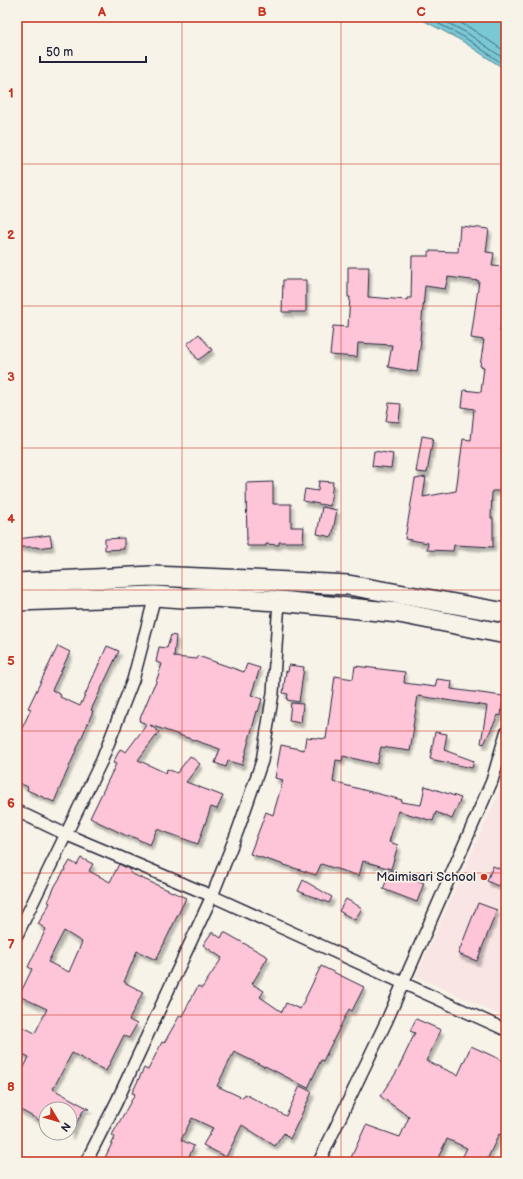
<svg xmlns="http://www.w3.org/2000/svg" width="523" height="1179" viewBox="0 0 523 1179" font-family="'Balsamiq Sans',sans-serif">
<style>
.built{fill:#f9e5e4}
.water{fill:#79c9d5;stroke:#568697}
.lines{fill:none;stroke-linecap:round;stroke-linejoin:round}
.shore{stroke:#456579;stroke-width:1}
.building{fill:#fec5d9;stroke:#22223b;fill-rule:evenodd;filter:url(#shadow)}
.minor-casing{stroke:#22223b;stroke-width:14}
.trunk-casing{stroke:#22223b;stroke-width:22}
.minor{stroke:#f7f3e8;stroke-width:11}
.trunk{stroke:#f7f3e8;stroke-width:19}
.grid{fill:none;stroke:#c8321e;stroke-width:1;stroke-opacity:0.55}
.poi-dot{fill:#c8321e;stroke:#f7f3e8;stroke-width:1.5}
.labels{text-anchor:middle;dominant-baseline:central;stroke-width:3.5;stroke-linejoin:round;paint-order:stroke}
.poi-label{font-size:13px;fill:#22223b;stroke:#f7f3e8;text-anchor:end}
.neatline{fill:none;stroke:#c8321e;stroke-width:1.5}
.grid-label{font-size:13px;text-anchor:middle;font-weight:bold;fill:#c8321e}
</style>
<defs>
<filter id="shadow"><feDropShadow dx="2.5" dy="4.5" stdDeviation="1" flood-color="#0004"/></filter>
</defs>
<rect width="100%" height="100%" fill="#f7f3e8"/>
<filter id="ink" filterUnits="userSpaceOnUse"><feTurbulence type="fractalNoise" baseFrequency=".025" numOctaves="2"/><feDisplacementMap in="SourceGraphic" scale="8" xChannelSelector="R" yChannelSelector="G"/><feConvolveMatrix kernelMatrix="1 2 1 2 8 2 1 2 1" color-interpolation-filters="sRGB"/></filter>
<g filter="url(#ink)">
<polygon class="built" points="506,777 506,1018 416,976"/>
<polygon class="water" points="417,17 506,17 506,70 462,41"/>
<g class="lines">
<g class="shore">
<polyline points="426,17 464,37 506,66"/>
<polyline points="437,17 467,33 506,60"/>
<polyline points="449,17 470,28 506,52"/>
</g>
</g>
<g class="building">
<polygon points="460,226 489,229 486,252 494,253 492,266 506,267 506,297 505,297 500,332 506,332 506,491 492,491 491,518 493,518 493,547 454,545 453,551 427,550 428,543 405,539 415,479 426,477 423,497 456,491 463,439 471,440 474,409 462,407 464,390 481,392 484,367 480,366 484,340 471,338 479,281 448,277 445,289 425,286 420,340 421,340 417,372 388,367 392,345 358,343 357,357 330,355 333,326 348,327 350,297 348,297 348,267 369,267 368,297 407,300 407,298 411,298 412,256 429,256 429,251 458,252"/>
<polygon points="283,280 306,280 306,312 282,312"/>
<polygon points="199,334 212,350 198,360 187,344"/>
<polygon points="389,403 401,404 399,422 386,421"/>
<polygon points="422,436 433,438 427,473 416,472"/>
<polygon points="374,451 393,454 391,468 372,466"/>
<polygon points="319,481 333,482 330,506 303,501 305,489 318,491"/>
<polygon points="273,482 273,504 291,504 291,527 304,527 303,542 279,542 279,545 266,544 266,546 247,546 246,483"/>
<polygon points="322,507 337,510 332,537 317,534"/>
<polygon points="50,535 52,546 37,548 37,547 17,547 17,539"/>
<polygon points="124,538 124,549 105,550 105,539"/>
<polygon points="171,635 176,636 174,657 197,659 198,656 244,672 247,664 260,668 251,695 262,699 258,712 257,711 242,765 228,761 226,767 215,763 220,749 150,725 159,732 138,760 166,773 167,769 177,773 190,756 200,764 186,782 223,796 217,809 211,807 198,844 157,829 150,845 129,835 129,837 90,818 116,764 113,763 120,749 126,752 147,724 139,721 154,685 155,685 162,664 156,662 159,647 167,648"/>
<polygon points="58,646 70,652 52,690 61,695 60,697 80,706 107,646 119,651 91,710 93,711 54,802 27,790 28,787 17,782 17,739 31,709 28,708"/>
<polygon points="289,665 304,667 299,702 287,700 288,694 283,693 286,671 288,672"/>
<polygon points="355,666 405,672 404,683 435,687 437,679 452,681 451,689 503,696 501,716 498,715 484,744 481,743 487,706 418,696 413,727 414,727 410,751 381,747 377,764 343,756 342,761 336,760 333,782 402,800 401,802 421,805 425,786 461,798 452,819 436,812 433,821 398,811 389,842 398,845 391,869 363,861 359,876 321,864 316,875 250,854 266,812 273,815 283,780 275,778 281,745 304,750 306,737 326,739 335,676 353,679"/>
<polygon points="291,703 303,704 301,723 289,721"/>
<polygon points="435,732 447,734 444,750 474,761 472,768 430,759"/>
<path d="M81,858L93,864L89,871L110,882L119,864L131,870L130,873L186,898L156,960L137,951L124,982L143,992L129,1020L137,1024L129,1038L124,1035L106,1071L72,1053L53,1089L89,1109H84L70,1135V1109H46V1124L17,1108V1082L29,1057L17,1051V1024L35,1033L47,1009L19,996L32,969L28,967L46,929L38,924L50,903L48,902L55,886L70,861L77,865ZM64,931L82,942L69,972L48,962Z"/>
<polygon points="493,866 505,871 498,886 487,881"/>
<polygon points="391,870 424,883 417,902 383,889"/>
<polygon points="303,880 332,897 329,903 298,891"/>
<polygon points="346,899 362,908 355,920 339,911"/>
<polygon points="478,903 497,910 477,961 458,954"/>
<polygon points="212,932 221,938 224,932 268,957 252,984 264,991 260,997 282,1012 286,1003 300,1009 321,966 364,987 352,1011 349,1009 323,1061 321,1060 308,1088 265,1066 265,1067 234,1052 217,1086 243,1098 245,1094 286,1116 300,1086 312,1092 290,1139 284,1133 275,1146 242,1125 226,1157 203,1145 213,1128 192,1118 181,1140 194,1146 186,1162 103,1162 115,1137 112,1135 135,1094 132,1093 144,1068 148,1070 162,1042 164,1043 180,1015 182,1016 198,986 202,988 222,958 203,945"/>
<polygon points="416,1019 441,1030 426,1061 458,1075 471,1046 506,1062 506,1124 501,1135 499,1134 486,1162 460,1162 467,1148 447,1139 436,1162 349,1162 366,1125 400,1137 409,1117 380,1096 396,1073 415,1033 410,1031"/>
</g>
<g class="lines">
<defs>
<g id="minor">
<polyline points="17,811 65,834 212,896 506,1030"/>
<polyline points="17,935 102,760 133,680 155,596"/>
<polyline points="86,1162 116,1103 212,896 238,830 262,761 273,693 279,601"/>
<polyline points="319,1162 387,1020 492,781 506,733"/>
</g>
<g id="trunk">
<polyline points="17,583 152,576 271,581 348,585 506,613"/>
<polyline points="17,601 155,596 183,598 212,597 279,601 399,613 506,634"/>
</g>
</defs>
<use href="#minor" class="minor-casing"/>
<use href="#trunk" class="trunk-casing"/>
<use href="#minor" class="minor"/>
<use href="#trunk" class="trunk"/>
</g>
</g>
<path class="grid" d="M182,17V1162M341,17V1162M17,164H506M17,306H506M17,448H506M17,590H506M17,731H506M17,873H506M17,1015H506"/>
<circle class="poi-dot" cx="484" cy="877" r="4"/>
<g class="labels">
<g class="poi-label">
<text x="476" y="877">Maimisari School</text>
</g>
</g>
<rect width="523" height="1179" fill="none" stroke="#f7f3e8" stroke-width="44"/>
<g transform="translate(58 1121) rotate(128)"><circle r="19" fill="#f7f3e8" stroke="#a29fa3"/>
<path d="M0-3L7 15L0 10L-7 15Z" fill="#c8321e"/>
<text y="-6" font-size="11" font-weight="bold" text-anchor="middle" fill="#22223b">N</text>
</g>
<path d="M40 56v6h106v-6" fill="none" stroke="#22223b" stroke-width="2"/>
<text x="46" y="56" font-size="12" fill="#22223b" stroke="#f7f3e8" stroke-width="3" paint-order="stroke">50 m</text>
<rect x="22" y="22" width="479" height="1135" class="neatline"/>
<g class="grid-label">
<text x="102" y="16">A</text>
<text x="262" y="16">B</text>
<text x="421" y="16">C</text>
<text x="11" y="97">1</text>
<text x="11" y="239">2</text>
<text x="11" y="381">3</text>
<text x="11" y="523">4</text>
<text x="11" y="665">5</text>
<text x="11" y="807">6</text>
<text x="11" y="949">7</text>
<text x="11" y="1091">8</text>
</g>
</svg>
